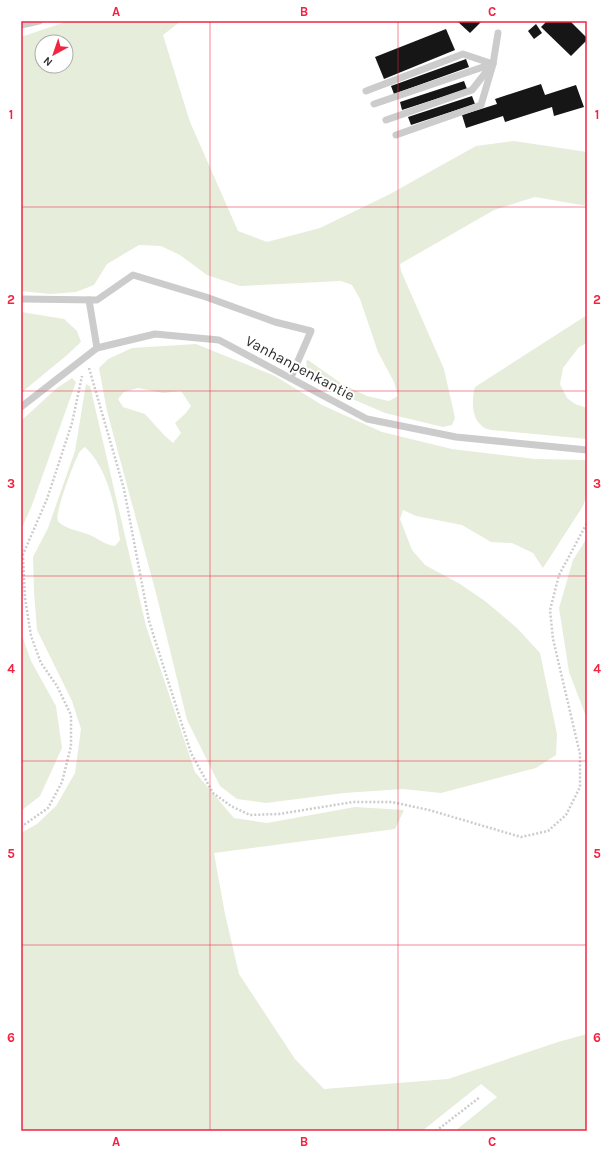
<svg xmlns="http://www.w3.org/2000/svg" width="608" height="1152" viewBox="0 0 608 1152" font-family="Karla,sans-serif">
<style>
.green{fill:#e6eddb;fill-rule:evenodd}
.building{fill:#161616}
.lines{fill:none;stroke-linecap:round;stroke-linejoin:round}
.path{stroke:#ccc;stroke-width:2.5;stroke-dasharray:2 2;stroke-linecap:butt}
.service{stroke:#ccc;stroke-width:7}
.grid{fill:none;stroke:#f22442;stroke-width:1;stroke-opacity:0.55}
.labels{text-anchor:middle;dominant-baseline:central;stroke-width:4;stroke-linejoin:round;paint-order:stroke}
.street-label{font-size:15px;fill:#2f2f2f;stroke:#fff}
.neatline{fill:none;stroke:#f22442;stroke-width:1.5}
.grid-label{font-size:13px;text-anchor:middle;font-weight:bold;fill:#f22442}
</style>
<rect width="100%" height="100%" fill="#fff"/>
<g class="green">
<path d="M68,21H181L163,35L190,122L238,231L267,242L320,228L390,194L476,146L514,141L587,152V206L535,197L494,210L400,264L401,271L444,369L455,418L452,425L443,427L385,413L334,391L308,374L306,361L308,360L342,384L367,396L389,401L398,396L394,382L378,352L360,299L352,285L341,281L240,286L207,275L180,255L161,246L139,245L107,264L94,285L76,292L50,294L21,291V37ZM42,42H66V66H42Z"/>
<polygon points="21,312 64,319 77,331 81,342 67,355 21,393"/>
<path d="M587,315V343L579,347L563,368L560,384L567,398L575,404L587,408V439L491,430C487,429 483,428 480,424C471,416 472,397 475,387Z"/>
<path d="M196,344L275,376L322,405L382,432L452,449L535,459L587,460V494L583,506L543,568L533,553L512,543L491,542L462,525L416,516L403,510L400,519L412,550L425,565L460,584L485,601L517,628L540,653L557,734L556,755L536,768L441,793L403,789L344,793L266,803L237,799L220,786L187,720L157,597L107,411L99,368L108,359L132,348ZM138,388L163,393L181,391L191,406L186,413L175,423L181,433L173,443L164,435L145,414L123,407L118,399L124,392Z"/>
<polygon points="72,378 76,382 32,505 21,530 21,421 57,388"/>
<path d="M86,384L90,386L146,626L195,772L234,818L267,823L355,807L404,810L395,829L214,853L225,914L239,974L295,1059L324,1089L448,1079L558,1042L587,1034V1131H455L497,1097L481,1084L422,1131H21V833L37,824L56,806L75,773L81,729L72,701L37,630L34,592L33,557L48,528L75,451ZM85,447C109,470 115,508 120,540L115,546C106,545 100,540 92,536C84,532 64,529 58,521C54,515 74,462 79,453C80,451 83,448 85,447Z"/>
<polygon points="587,538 587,719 569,672 559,608 573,560"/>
<polygon points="21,633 31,661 56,706 62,748 40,796 21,811"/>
</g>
<g class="building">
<polygon points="457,21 482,21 470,33"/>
<polygon points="547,21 570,21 587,38 587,40 571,56 541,27"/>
<polygon points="536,24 542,33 534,39 528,31"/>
<polygon points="446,29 455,50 384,79 375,57"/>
<polygon points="466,59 469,67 394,94 391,86"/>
<polygon points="464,81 467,89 402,110 400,102"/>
<polygon points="541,84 545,95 576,85 584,107 554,116 552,107 505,122 503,116 466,128 462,115 497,104 495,99"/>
<polygon points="472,96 475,104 411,125 408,117"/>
</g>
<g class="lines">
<g class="path">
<polyline points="89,368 124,489 149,621 191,753 213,793 231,806 250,815 279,814 353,802 392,802 429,810 521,837 548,831 566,815 580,787 580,754 553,639 550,610 559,575 587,523"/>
<polyline points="21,559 47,499 72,423 82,376"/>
<polyline points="21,827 48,808 62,782 71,746 71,715 57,686 41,663 31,636 25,598 23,557"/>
<polyline points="436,1131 480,1097"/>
</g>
<g class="service">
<polyline points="21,25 39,21"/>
<polyline points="366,91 463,54 493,64"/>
<polyline points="374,104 492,64"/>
<polyline points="386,120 472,90 490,67"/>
<polyline points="396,135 481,105 493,64 498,33"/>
<polyline points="21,299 97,300 133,275 206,297 275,322 311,331 291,377"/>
<polyline points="89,300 97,348"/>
<polyline points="21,407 97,348 155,334 219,340 367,419 456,437 587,450"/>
</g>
</g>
<path class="grid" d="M210,21V1131M398,21V1131M21,207H587M21,391H587M21,576H587M21,761H587M21,945H587"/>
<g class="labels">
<g class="street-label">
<text transform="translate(300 368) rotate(28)">Vanhanpenkantie</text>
</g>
</g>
<rect width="608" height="1152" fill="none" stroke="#ffffff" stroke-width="44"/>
<g transform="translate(54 54) rotate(220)"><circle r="19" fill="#ffffff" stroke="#acacac"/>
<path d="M0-3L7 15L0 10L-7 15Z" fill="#f22442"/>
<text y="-6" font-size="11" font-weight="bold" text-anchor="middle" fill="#2f2f2f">N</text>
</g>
<rect x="22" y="22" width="564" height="1108" class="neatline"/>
<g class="grid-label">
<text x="116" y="16">A</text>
<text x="304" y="16">B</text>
<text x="492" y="16">C</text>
<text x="11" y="119">1</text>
<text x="597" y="119">1</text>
<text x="11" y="304">2</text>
<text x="597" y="304">2</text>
<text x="11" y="488">3</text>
<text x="597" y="488">3</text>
<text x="11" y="673">4</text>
<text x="597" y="673">4</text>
<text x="11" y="858">5</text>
<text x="597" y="858">5</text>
<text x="11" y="1042">6</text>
<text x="597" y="1042">6</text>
<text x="116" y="1146">A</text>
<text x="304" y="1146">B</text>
<text x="492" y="1146">C</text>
</g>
</svg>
